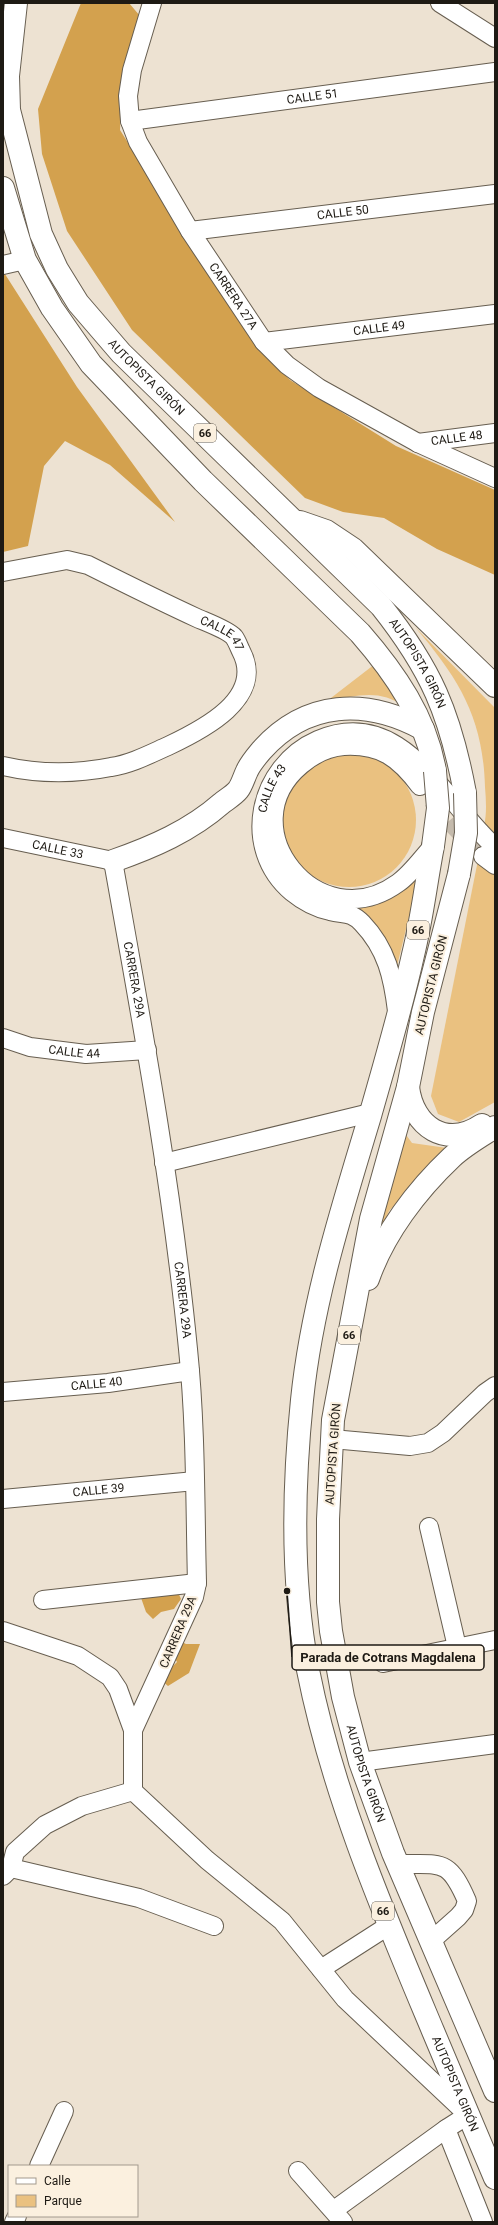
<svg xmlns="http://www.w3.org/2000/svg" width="498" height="2225" viewBox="0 0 498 2225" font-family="Roboto,sans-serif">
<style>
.green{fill:#eac180}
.forest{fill:#d3a14e}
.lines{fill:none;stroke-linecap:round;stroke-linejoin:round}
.minor-tunnel{stroke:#c4baac;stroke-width:18;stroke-dasharray:18 9;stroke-linecap:butt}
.minor-casing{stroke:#675e50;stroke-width:20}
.highway-casing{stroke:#675e50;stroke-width:24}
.minor{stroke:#fff;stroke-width:18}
.highway{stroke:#fff;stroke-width:22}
.highway-bridge-casing{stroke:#675e50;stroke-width:24;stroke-linecap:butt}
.highway-bridge{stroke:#fff;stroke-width:22}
.labels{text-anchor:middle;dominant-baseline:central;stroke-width:4;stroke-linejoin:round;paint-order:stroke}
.shield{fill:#fbf0df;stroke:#605a51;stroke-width:1}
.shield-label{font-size:11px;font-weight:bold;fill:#1e1a14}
.street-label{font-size:12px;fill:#1e1a14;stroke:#fbf0df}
.leader{fill:none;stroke:#1e1a14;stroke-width:1.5}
.callout-dot{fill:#1e1a14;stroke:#fbf0df;stroke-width:1.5}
.callout{fill:#fbf0df;stroke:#1e1a14;stroke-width:1.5}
.callout-label{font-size:13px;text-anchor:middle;font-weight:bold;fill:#1e1a14}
</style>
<rect width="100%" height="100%" fill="#ede2d2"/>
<g class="green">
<path d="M415,627L495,708V837L484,826C487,813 486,800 485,787C483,717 459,679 415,627Z"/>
<path d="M375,664L405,707C379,688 357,696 327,701Z"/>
<circle cx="349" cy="820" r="67"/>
<polygon points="478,860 495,875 495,1102 459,1122 438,1114 431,1096"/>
<path d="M420,872L397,966C388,942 377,925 357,907L373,903Z"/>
<polygon points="404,1132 412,1143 447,1148 389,1211 376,1241"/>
</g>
<g class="forest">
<polygon points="81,3 129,3 140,16 123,67 120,130 250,338 290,380 396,446 495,490 495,575 437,549 384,518 343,512 305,498 132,330 67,231 42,154 38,109"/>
<polygon points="3,271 77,387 175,522 110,465 65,441 44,466 28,546 3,552"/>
<polygon points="176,1588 181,1599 174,1609 161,1612 153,1619 146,1612 140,1595"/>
<polygon points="180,1641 186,1644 200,1644 189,1673 168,1686 161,1680 165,1669 173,1666 177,1662 173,1655"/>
</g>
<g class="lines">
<polyline class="minor-tunnel" points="432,800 451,823 483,856"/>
<defs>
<g id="minor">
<path id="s1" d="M152,3L132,70L128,96L130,121L138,142L190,231L264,342L287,365L319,388L418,443L495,478"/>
<polyline points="440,3 495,38"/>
<path id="s2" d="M130,121L495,72"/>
<path id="s3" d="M190,231L495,194"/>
<polyline points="3,265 25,260"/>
<path id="s4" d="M264,342L495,314"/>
<path id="s5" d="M418,443L495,433"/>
<path id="s6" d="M3,572L67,560L88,565C124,583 160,601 197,618C206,622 228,630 234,637C237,641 239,647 241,651C266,698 202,730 168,746C150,754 131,764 111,767C76,774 38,774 3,766"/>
<path d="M420,786C399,758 381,744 344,746C328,747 314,754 301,765C227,827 318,941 398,883C411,874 422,858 433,846"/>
<path id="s7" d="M3,838L113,861C142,1023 172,1185 188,1349C196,1427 195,1505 197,1583L194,1597L133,1730"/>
<polyline points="483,856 495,865"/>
<path id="s8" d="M397,1011C393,978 387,949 362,923C350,911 345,915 330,911C316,908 303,901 292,892C240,848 258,766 318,740C402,704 444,802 495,847"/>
<path id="s9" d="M3,1038L30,1047L86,1054L147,1050"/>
<polyline points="164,1163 370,1113"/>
<path id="s10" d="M3,1392L108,1383L190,1371"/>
<polyline points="332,1439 410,1446 428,1443 443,1433 485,1393 495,1386"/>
<path id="s11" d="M3,1499L195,1481"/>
<polyline points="429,1527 457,1647"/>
<polyline points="43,1600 197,1583"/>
<polyline points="3,1631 78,1656 110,1677 118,1689 133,1730 133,1791 207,1860 282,1921 345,1999 468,2115 446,2129 334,2210"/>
<polyline points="383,1663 495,1640"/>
<polyline points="360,1762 495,1744"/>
<path d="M398,1864C441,1865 448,1857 467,1901L464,1910L458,1917L431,1941"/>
<polyline points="11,1868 139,1898 214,1926"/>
<polyline points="3,1876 11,1868 15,1852 45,1825 82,1806 133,1791"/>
<polyline points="321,1969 388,1926"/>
<polyline points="446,2129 483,2222"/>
<polyline points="39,2166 64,2111"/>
<polyline points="298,2171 343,2222"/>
<polyline points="14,2222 17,2216"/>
</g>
<g id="highway">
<path id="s12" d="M16,3L8,76L9,110L41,234L57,269L78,303L121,353L381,606C431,669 450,713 465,793"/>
<path d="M3,188L25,260L52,308L91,364L203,481L360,633C395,673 426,718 435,771"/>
<polyline points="300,522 326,531 353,549 495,686"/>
<path id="s13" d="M433,846C426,882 422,919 413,955C401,1009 385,1063 370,1116C342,1209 312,1302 302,1400C293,1488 291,1582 308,1670C333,1796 384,1914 433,2031C454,2080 474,2129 495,2178"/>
<path d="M113,861C153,847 190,831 222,803C227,799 234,795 238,790C242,785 244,777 247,771C250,764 256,757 261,751C306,700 366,698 423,729"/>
<path id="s14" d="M459,874L423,1012L408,1087L371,1219L333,1420L328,1519V1602L331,1631L343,1697L360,1762L393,1853L495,2091"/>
<path d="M408,1087C413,1127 446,1149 482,1125"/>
<path d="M368,1279C384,1233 417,1190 452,1157C465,1145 481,1136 495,1127"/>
</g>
</defs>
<use href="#minor" class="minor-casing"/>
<use href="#highway" class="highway-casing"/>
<use href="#minor" class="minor"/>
<use href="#highway" class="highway"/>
<defs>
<g id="highway-bridge">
<polyline points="433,846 438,808 435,771"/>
<polyline points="459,874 466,833 465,793"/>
</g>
</defs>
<use href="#highway-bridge" class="highway-bridge-casing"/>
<use href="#highway-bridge" class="highway-bridge"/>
</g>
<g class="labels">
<g class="shield">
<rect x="194" y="424" width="22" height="18" rx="3"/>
<rect x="407" y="921" width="22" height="18" rx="3"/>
<rect x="338" y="1326" width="22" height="18" rx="3"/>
<rect x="372" y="1902" width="22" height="18" rx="3"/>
</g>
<g class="shield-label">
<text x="205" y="433">66</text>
<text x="418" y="930">66</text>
<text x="349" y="1335">66</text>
<text x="383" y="1911">66</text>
</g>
<g class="street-label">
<text stroke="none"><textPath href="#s2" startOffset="184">CALLE 51</textPath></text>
<text stroke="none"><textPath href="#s3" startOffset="154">CALLE 50</textPath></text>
<text stroke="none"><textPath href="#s1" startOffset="325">CARRERA 27A</textPath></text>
<text stroke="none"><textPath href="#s4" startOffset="116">CALLE 49</textPath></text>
<text stroke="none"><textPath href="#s12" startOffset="415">AUTOPISTA GIRÓN</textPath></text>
<text stroke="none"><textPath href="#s5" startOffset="39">CALLE 48</textPath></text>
<text stroke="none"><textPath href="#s6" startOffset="238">CALLE 47</textPath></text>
<text stroke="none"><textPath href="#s12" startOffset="811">AUTOPISTA GIRÓN</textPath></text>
<text stroke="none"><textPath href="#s8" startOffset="289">CALLE 43</textPath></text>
<text stroke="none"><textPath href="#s7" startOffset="56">CALLE 33</textPath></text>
<text stroke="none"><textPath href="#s7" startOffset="233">CARRERA 29A</textPath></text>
<text transform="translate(431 985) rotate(-76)">AUTOPISTA GIRÓN</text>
<text stroke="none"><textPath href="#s9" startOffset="73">CALLE 44</textPath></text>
<text stroke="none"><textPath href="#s7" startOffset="557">CARRERA 29A</textPath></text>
<text stroke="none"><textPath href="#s10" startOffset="94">CALLE 40</textPath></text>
<text transform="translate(333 1454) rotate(-86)">AUTOPISTA GIRÓN</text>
<text stroke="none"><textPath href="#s11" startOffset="96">CALLE 39</textPath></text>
<text transform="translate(178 1632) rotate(-67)">CARRERA 29A</text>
<text stroke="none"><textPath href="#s14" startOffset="919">AUTOPISTA GIRÓN</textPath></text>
<text stroke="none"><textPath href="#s13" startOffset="1281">AUTOPISTA GIRÓN</textPath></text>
</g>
</g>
<path class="leader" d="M287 1591L292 1657"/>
<circle class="callout-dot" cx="287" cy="1591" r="4"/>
<rect class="callout" x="292" y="1645" width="192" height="25" rx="4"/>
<g class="callout-label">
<text x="388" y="1662">Parada de Cotrans Magdalena</text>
</g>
<rect width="498" height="2225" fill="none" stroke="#1e1a14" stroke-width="8"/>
<rect x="8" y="2165" width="130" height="52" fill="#fbf0df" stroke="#a39a8e"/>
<rect x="16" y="2178" width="20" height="6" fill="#ffffff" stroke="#a39a8e"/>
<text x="44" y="2185" font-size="12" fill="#1e1a14">Calle</text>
<rect x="16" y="2195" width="20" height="12" fill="#eac180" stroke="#a39a8e"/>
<text x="44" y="2205" font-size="12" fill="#1e1a14">Parque</text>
</svg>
